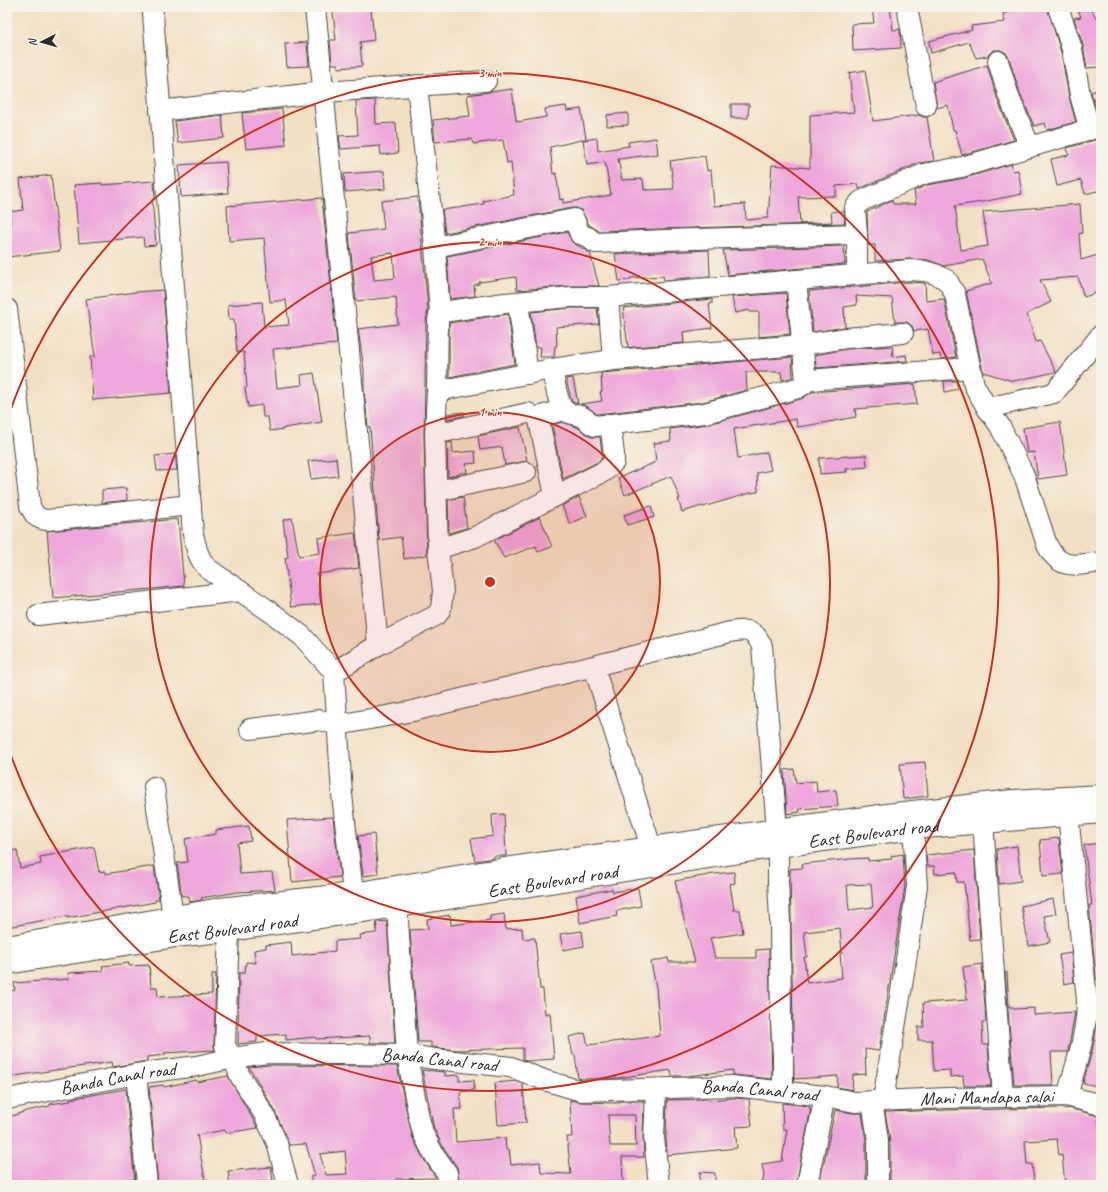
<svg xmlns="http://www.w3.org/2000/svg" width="1108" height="1192" viewBox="0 0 1108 1192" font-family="Caveat,sans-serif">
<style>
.building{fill:#eea7da;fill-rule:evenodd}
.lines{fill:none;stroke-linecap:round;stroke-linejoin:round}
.minor-casing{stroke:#494642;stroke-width:22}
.major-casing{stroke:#494642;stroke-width:24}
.minor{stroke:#fff;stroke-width:20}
.major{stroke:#fff;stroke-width:22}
.ring{fill:none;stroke:#c8321e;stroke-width:2}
.labels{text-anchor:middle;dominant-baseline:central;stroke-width:3;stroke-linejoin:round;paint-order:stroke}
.street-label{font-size:19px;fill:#2b2b2b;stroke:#f7f3e8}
.centre{fill:#c8321e;stroke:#f7f3e8;stroke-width:2}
.ring-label{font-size:12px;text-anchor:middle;font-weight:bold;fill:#c8321e;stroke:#f7f3e8;stroke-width:3;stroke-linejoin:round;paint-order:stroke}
</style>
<rect width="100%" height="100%" fill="#f7f3e8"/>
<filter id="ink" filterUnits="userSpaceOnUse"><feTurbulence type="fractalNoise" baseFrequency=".025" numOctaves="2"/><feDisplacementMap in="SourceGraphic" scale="8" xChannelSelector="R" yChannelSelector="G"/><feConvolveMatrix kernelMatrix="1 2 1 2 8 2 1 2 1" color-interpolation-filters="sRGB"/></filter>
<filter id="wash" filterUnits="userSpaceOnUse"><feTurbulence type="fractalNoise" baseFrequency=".012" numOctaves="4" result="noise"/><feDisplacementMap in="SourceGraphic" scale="16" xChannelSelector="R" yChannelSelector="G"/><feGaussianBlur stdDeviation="0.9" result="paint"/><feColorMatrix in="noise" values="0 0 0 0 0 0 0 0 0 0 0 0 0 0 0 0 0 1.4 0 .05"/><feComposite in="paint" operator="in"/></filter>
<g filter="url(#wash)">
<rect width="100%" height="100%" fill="#f2e0c4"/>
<g id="blocks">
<g class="building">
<polygon points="872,7 890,7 893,30 900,29 901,48 853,51 852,24 874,23"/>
<polygon points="1018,7 1047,7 1061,52 1069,97 1076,122 1047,130 1045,123 1034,126 1020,93 1009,58 1006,53 1001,50 994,50 990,53 988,56 976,58 969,42 931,53 929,41 972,30 971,26 1005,22 1003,14 1018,9"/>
<polygon points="1077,7 1090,7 1096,18 1101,18 1101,67 1087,68 1083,45 1074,18 1081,17"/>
<polygon points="371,8 374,40 360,42 362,66 338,68 338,64 332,64 330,40 336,40 333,12"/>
<polygon points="307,42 309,66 287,67 285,44"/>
<polygon points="987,65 998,101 1014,140 962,155 955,130 953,130 948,105 937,108 933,82"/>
<polygon points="865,70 873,121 919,115 923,117 927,117 934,161 919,163 859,189 858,184 836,186 836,196 798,197 800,224 832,222 831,212 844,211 845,223 599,231 589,225 581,210 577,208 572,208 445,233 442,210 484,204 483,201 514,195 511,162 507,163 503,140 473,144 472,139 435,142 433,120 470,116 467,95 512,89 516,121 518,121 518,122 546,117 545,109 566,106 567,111 581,109 586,139 550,147 553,174 556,173 560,200 563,199 563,203 611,195 605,162 587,165 583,140 597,138 598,151 629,146 628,142 656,138 658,154 618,159 622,180 643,179 644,190 674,189 670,161 705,156 707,171 711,170 714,206 745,204 746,220 768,218 772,165 810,168 810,115 854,112 849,73"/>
<polygon points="1101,89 1101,115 1098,115 1091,92"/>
<polygon points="375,100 376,124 396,123 398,153 381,155 380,146 341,149 339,136 358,135 356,101"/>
<polygon points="731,104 749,104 748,118 731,118"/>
<polygon points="282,109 286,145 246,149 242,113"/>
<polygon points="628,113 628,125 607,126 607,115"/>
<polygon points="222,115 224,138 178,143 175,121"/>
<polygon points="1101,138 1101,190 1085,194 1081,180 1057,186 1051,159 1069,155 1067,148"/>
<polygon points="226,162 228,193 181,197 179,165"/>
<polygon points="1011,164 1013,171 1018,170 1022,194 982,202 955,206 961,250 988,246 983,212 1080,204 1082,233 1079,234 1081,260 1101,254 1101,291 1084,297 1078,277 1040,280 1051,302 1027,314 1036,342 1040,341 1056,372 1013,381 983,372 966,291 992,283 982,259 944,266 928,260 910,259 875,261 875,245 868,245 867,212 892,200 893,204 916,204 914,191 927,185 965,178"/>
<polygon points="384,171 385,189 345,192 344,174"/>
<polygon points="51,175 60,251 7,257 7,226 11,225 9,212 23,210 20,179"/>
<polygon points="154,181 155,199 152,199 156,245 144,246 143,237 79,243 74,185 102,183 102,185"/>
<path d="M418,197L428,310L426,321L424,434L427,555L404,559L401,537L379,540L370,427H368L364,391V370L358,329L398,324L396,297L356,301L349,233L384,229L381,201ZM393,253L395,278L374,280L371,256Z"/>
<polygon points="322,198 337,344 273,349 277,388 302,385 301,375 314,373 322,422 284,428 284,429 270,431 268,417 263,417 262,405 248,407 245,388 247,387 244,352 237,352 234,319 229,319 228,305 262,302 264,327 289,325 286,300 270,302 264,238 229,241 227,206"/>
<polygon points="567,232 572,242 590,253 599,286 569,286 517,290 516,277 479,282 479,284 474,285 475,296 450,299 447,256"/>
<polygon points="844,246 845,264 728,275 723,250"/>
<polygon points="709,250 710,276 664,280 663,276 630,278 630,280 619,281 615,254"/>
<polygon points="909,282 925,283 926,301 944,299 956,357 941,359 940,354 933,355 928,329 914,331 912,326 907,322 895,322 892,298 856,296 857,305 844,307 845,327 813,332 809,291"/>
<polygon points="163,290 171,393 93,400 90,357 95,356 86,299 136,292"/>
<polygon points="786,293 790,334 759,337 759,312 750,312 749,310 735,313 732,297"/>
<polygon points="712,299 712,304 709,304 712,328 683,332 684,343 624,348 628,347 623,308"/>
<polygon points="571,308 597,308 599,324 556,327 557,346 555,346 554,357 540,357 541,347 536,347 531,312"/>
<polygon points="508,314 515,364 449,377 449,323"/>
<polygon points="892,346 893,357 906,355 907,361 816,368 815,355 847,349"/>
<polygon points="792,357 793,377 782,380 781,372 746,372 747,390 703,402 597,414 589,408 581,404 602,401 600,392 602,392 601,373"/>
<polygon points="573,378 578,404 572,402 566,379"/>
<polygon points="944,381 956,381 958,389 945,392"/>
<polygon points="915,384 917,404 855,409 856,417 811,425 797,427 796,419 734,429 738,458 767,452 771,470 757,473 758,492 750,493 703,507 702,506 682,512 678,499 680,499 671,476 625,495 618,478 656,462 654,443 671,441 670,429 708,424 801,399 812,392"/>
<polygon points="464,412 464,416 447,419 447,414"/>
<polygon points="562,422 577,427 591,437 600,437 602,455 602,457 598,462 563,479 552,425"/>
<polygon points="1060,422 1067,475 1038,479 1034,452 1027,453 1023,428"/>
<polygon points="520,427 527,461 505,465 502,447 480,450 478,436"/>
<polygon points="452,442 453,453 475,451 476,463 466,464 467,473 460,473 460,474 448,477 447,443"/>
<polygon points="175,454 177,470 157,471 155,456"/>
<polygon points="866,455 867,467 846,469 847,472 820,474 819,458"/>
<polygon points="336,458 338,476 311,479 308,461"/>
<polygon points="126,488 127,500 102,503 102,490"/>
<polygon points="463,497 467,528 449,533 448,500"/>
<polygon points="579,497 587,516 570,524 562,506"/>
<polygon points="651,506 654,517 627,525 624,515"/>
<polygon points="540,517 552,547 538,552 536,546 504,558 494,540"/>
<polygon points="292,518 299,556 320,553 318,538 355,533 359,568 317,574 321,604 291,607 285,558 288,557 283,520"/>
<polygon points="178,519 184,586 53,598 47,531"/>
<polygon points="925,762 928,796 903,799 900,764"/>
<polygon points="794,769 796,783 816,781 817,792 836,790 838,806 799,809 800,812 787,814 784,770"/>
<polygon points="504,814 506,856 494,856 494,858 475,861 471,839 493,836 492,815"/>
<polygon points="333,817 340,877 292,882 287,820"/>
<polygon points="249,826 251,841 237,843 240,874 272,872 275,890 238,892 201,898 202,900 190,902 189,896 182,896 177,863 188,862 185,839 216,834 216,830"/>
<polygon points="374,834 378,874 363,876 358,836"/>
<polygon points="1059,838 1063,874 1043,876 1040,840"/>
<polygon points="1101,843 1101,978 1096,979 1089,905 1092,905 1084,845"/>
<polygon points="1017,846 1021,881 999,884 997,849"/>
<polygon points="94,847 99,872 105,871 105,874 154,866 159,899 155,900 155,902 67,918 67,916 7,927 7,852 17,850 20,868 41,864 40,857"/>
<polygon points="974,850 980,939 970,940 964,882 957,882 956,872 935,874 934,866 927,866 926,855"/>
<path d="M903,854L905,886L879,1051L865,1049L866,1074L853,1075L852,1090L837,1087L838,1076L794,1079L790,869L803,868L802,864L850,859L868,858V861L892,859L891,856ZM871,884L873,907L849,910L847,885ZM840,928L842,953H840L842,978L807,983L804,957H807L804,932Z"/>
<polygon points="734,872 735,883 730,884 734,910 740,910 743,933 710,938 715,958 756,958 756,950 769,949 772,1079 733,1075 733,1070 688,1076 672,1076 671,1070 618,1078 582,1079 578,1078 575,1055 573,1055 569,1037 585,1033 588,1045 660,1036 656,987 651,962 668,958 669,962 695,962 680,904 675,881 714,874"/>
<polygon points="638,888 641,906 616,911 617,916 580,923 576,896 612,889 613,892"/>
<polygon points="1053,899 1056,914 1044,916 1050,942 1029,946 1021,906"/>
<polygon points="504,914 506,929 522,928 523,939 535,938 540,989 543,989 545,1014 550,1013 554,1059 526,1061 523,1060 523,1048 457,1050 431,1047 431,1042 418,1042 410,930 428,929 427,919 450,915 451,925 490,920 490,916"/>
<polygon points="377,921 387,922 395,1043 370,1043 370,1036 316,1039 315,1037 286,1040 286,1034 257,1036 257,1042 238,1044 239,973 245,973 246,962 256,963 254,950 266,948 266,945 291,942 292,956 335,951 335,941 361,939 360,935 376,933"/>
<polygon points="582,931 584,946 563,950 560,934"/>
<polygon points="1071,953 1074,982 1064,984 1059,955"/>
<polygon points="129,963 129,966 149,965 151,987 157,987 158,997 212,994 212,974 216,974 214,1046 215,1050 164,1053 165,1055 147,1057 147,1061 113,1067 112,1062 7,1077 7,991 15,990 14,983 69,979 68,973 103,971 102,966"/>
<polygon points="982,964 986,1022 982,1022 983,1045 988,1045 991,1086 964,1086 963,1076 950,1077 950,1070 934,1071 932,1040 918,1040 918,1027 924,1027 923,1003 967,1000 963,967"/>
<polygon points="1007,972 1009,1007 1013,1007 1013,1009 1034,1008 1034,1015 1075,1012 1068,1052 1051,1052 1053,1085 1014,1085 1005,973"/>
<polygon points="1097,1025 1101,1026 1101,1087 1083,1083 1092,1051"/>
<path d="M268,1065L397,1066L412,1136L423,1158L436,1178L396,1179V1185H311V1176H315L306,1144L289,1145L274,1109L249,1067ZM345,1151L347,1174L326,1175L320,1154Z"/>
<path d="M422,1070L445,1072V1076L459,1075V1081L474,1080V1090L460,1092L462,1109H454L456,1142L505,1138L506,1150L509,1149L511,1165L540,1162L541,1173L571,1174L567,1137H572L570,1100L581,1102L619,1103V1101H644L643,1138L644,1157H622L623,1185H479L478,1181L460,1184L457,1167L443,1147L434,1129ZM608,1115H635L636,1146H610Z"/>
<polygon points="228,1076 258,1128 225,1133 225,1130 197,1135 206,1185 158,1185 149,1087 163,1085 164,1087 196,1080 197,1082"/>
<polygon points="516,1081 523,1084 526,1123 498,1125 495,1083"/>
<polygon points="126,1089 135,1185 126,1185 126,1183 105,1185 7,1185 7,1118 26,1111 50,1106 50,1104 70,1101 70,1099"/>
<polygon points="734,1098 749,1099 752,1126 735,1127 737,1148 667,1155 666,1138 667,1100 709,1099 709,1100"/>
<polygon points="782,1103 809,1106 809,1108 811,1108 796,1185 762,1185 764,1175 762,1164 782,1161 787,1129 783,1129"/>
<polygon points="1063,1108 1063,1109 1069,1108 1098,1116 1101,1141 1101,1185 1065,1185 1062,1154 1059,1155 1057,1139 1025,1141 1027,1164 1032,1164 1034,1181 1008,1185 963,1185 963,1183 917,1185 890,1183 890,1140 885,1112 947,1110"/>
<polygon points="835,1110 853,1113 862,1113 866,1141 866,1185 819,1185"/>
<polygon points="271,1167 273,1181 249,1183 249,1185 230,1185 228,1171"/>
<polygon points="700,1172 715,1173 715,1183 700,1183"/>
</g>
</g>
</g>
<g filter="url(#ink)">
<use href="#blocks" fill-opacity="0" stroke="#494642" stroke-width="1"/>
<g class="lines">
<defs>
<g id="minor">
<polyline points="315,7 378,645"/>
<polyline points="907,7 926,106"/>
<polyline points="1058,7 1072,49 1080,95 1090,130"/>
<path d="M153,14L193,534C196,547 198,558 207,568L275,615L302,636L334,672"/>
<polyline points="998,61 1009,97 1030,147"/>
<polyline points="417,85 435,247 440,313"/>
<polyline points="160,111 324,92 486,81"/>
<polyline points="435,247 574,219 580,234 588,237 595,243 664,240 857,234"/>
<polyline points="857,274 857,234 855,208 861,201 924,174 962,167 1101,126"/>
<polyline points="796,280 806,381"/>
<polyline points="608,297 613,360"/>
<polyline points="518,303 528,374"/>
<path d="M7,309L30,506C34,515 37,519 47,520L191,505"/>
<path d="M552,369C554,379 558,405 565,411C570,415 577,414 583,417C588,420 589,424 595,426L705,413L798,388L803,385L806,381L821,379L970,368"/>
<polyline points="437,391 552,369 613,360 802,345 846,338 903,333"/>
<polyline points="987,408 1054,393 1101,335"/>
<polyline points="435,434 528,413"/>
<polyline points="437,491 526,472"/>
<polyline points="555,496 539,421 541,416 564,410"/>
<polyline points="438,549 475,537 605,471 614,462 614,454 610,424"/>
<polyline points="38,615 240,591"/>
<polyline points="594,667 651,847"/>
<path d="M250,729L320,720L338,725L413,711L730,632C748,629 754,629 762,646L777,830"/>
<polyline points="154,787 173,917"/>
<polyline points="983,822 1003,1097"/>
<polyline points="778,846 778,881 780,921 781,1021 783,1057 783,1091"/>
<path d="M353,894L342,794L334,672L378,645L437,615L441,608L443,591L438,549L435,434L437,391L438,321L439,314L442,312L505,303L570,297H608L909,270L925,271L935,274L947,280L955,294L974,385L987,408L1000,426L1024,475L1047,545C1060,571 1076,565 1101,562"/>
<polyline points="397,906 407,1055 419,1118 423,1133 433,1153 447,1173 449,1185"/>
<polyline points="229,930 225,1046 233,1058 240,1076 264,1114 277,1143 288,1185"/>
<polyline points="136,1074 147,1185"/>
<polyline points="656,1089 654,1138 659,1185"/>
<path d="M1067,1096C1076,1065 1087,1033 1087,1000L1068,814"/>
<path id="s1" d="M7,1099L136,1074L197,1066L233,1058L267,1053L407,1055L435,1059L511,1067L544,1080L581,1091L731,1086L825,1096L855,1102L947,1098L1067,1096L1101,1105"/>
<polyline points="883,1100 904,973 917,886 913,828"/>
<polyline points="872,1101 878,1140 878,1185"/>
<polyline points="807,1185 825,1096"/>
</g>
<g id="major">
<polyline points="7,947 220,909 353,894 524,866 777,830 895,814 1013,801 1101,796"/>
<path id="s2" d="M7,963L176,936L229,930L397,906L778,846L913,828L1101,812"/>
</g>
</defs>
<use href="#minor" class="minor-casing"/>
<use href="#major" class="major-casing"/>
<use href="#minor" class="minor"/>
<use href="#major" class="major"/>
</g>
</g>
<circle cx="490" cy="582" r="170" fill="#c8321e" fill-opacity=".12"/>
<g class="ring">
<circle cx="490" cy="582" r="170"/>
<circle cx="490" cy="582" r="340"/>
<path d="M7 420A509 509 0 1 1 7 744"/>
</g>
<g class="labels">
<g class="street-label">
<text stroke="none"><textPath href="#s2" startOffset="876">East Boulevard road</textPath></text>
<text stroke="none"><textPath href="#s2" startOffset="552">East Boulevard road</textPath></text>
<text stroke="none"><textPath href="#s2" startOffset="228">East Boulevard road</textPath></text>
<text stroke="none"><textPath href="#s1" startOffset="437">Banda Canal road</textPath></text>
<text stroke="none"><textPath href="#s1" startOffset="113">Banda Canal road</textPath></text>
<text stroke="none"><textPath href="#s1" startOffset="762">Banda Canal road</textPath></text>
<text stroke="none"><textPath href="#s1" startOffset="990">Mani Mandapa salai</textPath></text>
</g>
</g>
<circle cx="490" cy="582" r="6" class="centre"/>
<g class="ring-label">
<text x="490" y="77">3 min</text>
<text x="490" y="246">2 min</text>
<text x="490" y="416">1 min</text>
</g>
<rect width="1108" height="1192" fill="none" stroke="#f7f3e8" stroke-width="24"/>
<g transform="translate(42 42) rotate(264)" stroke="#f7f3e8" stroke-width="3" paint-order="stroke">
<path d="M0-3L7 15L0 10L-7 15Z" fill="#2b2b2b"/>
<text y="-6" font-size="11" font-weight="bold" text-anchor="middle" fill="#2b2b2b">N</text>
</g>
</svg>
